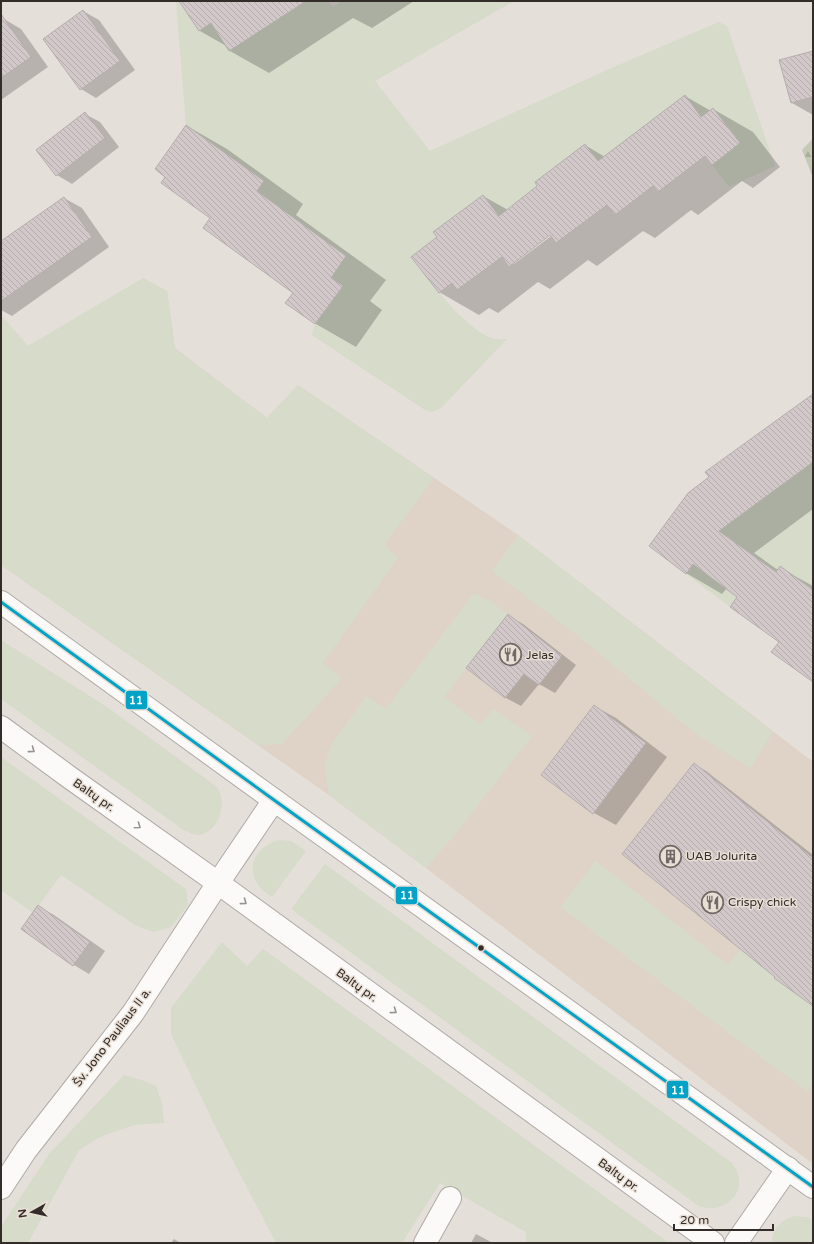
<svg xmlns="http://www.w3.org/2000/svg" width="814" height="1244" viewBox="0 0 814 1244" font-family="'Varela Round',sans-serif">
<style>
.built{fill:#dfd2c7}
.green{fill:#d6dbca}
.forest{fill:url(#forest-firs)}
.shadow{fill:#0003;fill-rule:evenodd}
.building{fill:url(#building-back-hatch);stroke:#b4afad}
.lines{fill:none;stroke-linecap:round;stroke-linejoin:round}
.minor-casing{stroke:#afaaa6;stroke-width:24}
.secondary-casing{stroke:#afaaa6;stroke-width:24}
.minor{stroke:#fbfaf9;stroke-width:22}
.secondary{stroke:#fbfaf9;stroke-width:22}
.bus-1-casing{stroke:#eadfd5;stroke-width:6}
.bus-1{stroke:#02a3c6;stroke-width:3}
.oneway{stroke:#969491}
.bus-dot{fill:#322d29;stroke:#eadfd5;stroke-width:1.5}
.labels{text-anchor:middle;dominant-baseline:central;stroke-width:3;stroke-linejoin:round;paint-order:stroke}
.poi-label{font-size:12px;fill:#322d29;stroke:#eadfd5;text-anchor:start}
.street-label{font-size:12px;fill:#322d29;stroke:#eadfd5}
.line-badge{stroke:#eadfd5;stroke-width:1.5}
.badge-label{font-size:11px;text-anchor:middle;font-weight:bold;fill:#fff}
</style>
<defs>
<pattern id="forest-firs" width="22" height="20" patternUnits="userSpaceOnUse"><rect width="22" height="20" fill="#c5cab7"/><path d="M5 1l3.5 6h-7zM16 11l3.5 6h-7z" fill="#aaae9d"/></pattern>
<pattern id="building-back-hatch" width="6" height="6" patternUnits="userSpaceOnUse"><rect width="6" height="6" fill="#d2c8c9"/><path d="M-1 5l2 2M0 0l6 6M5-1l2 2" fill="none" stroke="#b5acad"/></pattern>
</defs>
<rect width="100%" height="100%" fill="#e5dfda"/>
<polygon class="built" points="143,278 167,291 175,348 267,418 298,385 518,535 813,762 813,1164 426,868 329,795 1,565"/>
<g class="green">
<path d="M176,1H179L199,31L211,23L229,51L283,16L285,1H328L333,7L342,1H514L375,81L430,151L607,70L719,22L727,26L775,166L729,187L712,165L740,143L713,108L701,117L685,95L635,133L602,167L585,144L535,182L537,186L499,216L482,195L434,232L437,237L412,257C430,281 463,328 492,338C496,340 502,339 507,339L441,408L432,412L425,410L312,335L315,324L343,286L331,278L346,256L297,221L251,199L264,180L186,125Z"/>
<polygon points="143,278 167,291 175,348 267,418 298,385 434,478 384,545 398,558 323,663 342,678 282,744 259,745 1,565 1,315 28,346"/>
<polygon points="813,462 813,590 780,566 776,572 726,589 737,597 730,607 686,574 709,544 718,524 796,464 801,471"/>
<polygon points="518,535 773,732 750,768 696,734 577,635 492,571"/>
<polygon points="474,593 490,601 508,614 444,697 480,724 493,709 532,736 458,831 426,868 329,795 324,765 332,744 366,696 386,709"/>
<path d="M1,640L107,707L209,781C213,784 219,788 220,793C226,809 216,834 198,835C194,835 189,832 185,831L1,699Z"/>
<polygon points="1,757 186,889 188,905 171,927 154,932 135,925 61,875 33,913 1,890"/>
<path d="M280,840L291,841L306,851L272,897C267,894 261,889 258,885C244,864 259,845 280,840Z"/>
<polygon points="596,861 728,965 777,904 812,928 775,977 813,1006 813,1081 808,1092 560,907"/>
<path d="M325,864L732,1163C734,1166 737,1170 738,1174C743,1191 732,1205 715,1208C710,1209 705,1207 700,1207L291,909Z"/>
<polygon points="222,942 247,966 263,949 669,1243 526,1243 526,1232 440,1183 402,1243 276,1243 217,1130 171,1034 171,1008"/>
<polygon points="124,1075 142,1080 156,1086 162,1103 164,1123 134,1125 100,1137 79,1150 28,1243 1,1243 1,1227 49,1154"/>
<path d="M795,1216L807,1217L813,1220V1243H772C772,1228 781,1220 795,1216Z"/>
</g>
<polygon class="forest" points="813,138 813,178 802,150"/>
<g class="shadow">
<polygon points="181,1 414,1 372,28 353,18 269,73 230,51 228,47 200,31"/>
<polygon points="83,11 99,20 135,70 96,98 81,89"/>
<polygon points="4,19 21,29 48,67 1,100 1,21"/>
<polygon points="813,52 813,115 792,103"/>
<path d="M685,96L711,111L713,109L753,132L780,167L753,188L742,181L698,215L691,210L655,238L643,231L597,266L588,260L550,289L538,282L498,313L489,308L479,315L439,292L438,237L483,196L508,210L539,186L585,145L605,157ZM554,231L555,233L514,264H511Z"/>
<polygon points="85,114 100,122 119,147 72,184 57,175"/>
<polygon points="187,126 227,149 303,204 296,215 386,280 370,301 382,310 356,347 316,324 287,303 294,293 212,218"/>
<polygon points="64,198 82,208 109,247 12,316 1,310 1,243"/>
<polygon points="813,402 813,509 754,553 778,570 780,568 813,586 813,681 780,642 738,597 727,588 722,594 686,573"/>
<polygon points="508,616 523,624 576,665 555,693 539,684 521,706 506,698 468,668"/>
<polygon points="594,706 616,718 667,757 616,825 594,813"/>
<polygon points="694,764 706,771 813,855 813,1005"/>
<polygon points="38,907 54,915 105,951 89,974 74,965 22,929"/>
<polygon points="476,1234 493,1243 471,1243"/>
<polygon points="174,1239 181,1243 171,1243"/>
</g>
<g class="building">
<polygon points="179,1 306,1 229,51 211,23 199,31"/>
<polygon points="83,10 120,61 80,90 43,39"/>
<polygon points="1,14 31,57 1,78"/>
<polygon points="813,51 813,97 791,103 779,60"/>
<polygon points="685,95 701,117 713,108 740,143 712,165 705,156 658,192 653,186 615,215 607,205 556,243 550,235 509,267 502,257 457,290 452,283 439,293 411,257 437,237 433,232 483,195 499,216 537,186 535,182 585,144 598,161"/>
<polygon points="85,112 105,138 56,176 36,150"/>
<polygon points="186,125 264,181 257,191 346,256 331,278 343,286 315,324 285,303 293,293 203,228 210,218 161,183 165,177 155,169"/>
<polygon points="64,197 92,237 1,301 1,241"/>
<polygon points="813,394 813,462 719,531 776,572 780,566 813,590 813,682 771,652 779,642 730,607 737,597 693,564 686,574 649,546 688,493 709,477 705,472"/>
<polygon points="508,614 562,656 539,685 524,674 505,698 466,668"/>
<polygon points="594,705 646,743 593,814 541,775"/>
<polygon points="694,763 813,858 813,1006 774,978 775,977 622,854"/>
<polygon points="38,905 90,942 73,966 21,929"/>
</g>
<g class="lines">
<defs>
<g id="minor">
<polyline points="1,1188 26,1150 133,1013 218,883"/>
<polyline points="425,1243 450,1198"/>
</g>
<g id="secondary">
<polyline points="1,602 274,800 813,1187"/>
<polyline points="1,727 69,777 218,883 713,1243"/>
<polyline points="218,883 274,800"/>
<polyline points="736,1243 788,1168"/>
</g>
</defs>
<use href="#minor" class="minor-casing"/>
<use href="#secondary" class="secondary-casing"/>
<use href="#minor" class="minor"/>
<use href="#secondary" class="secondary"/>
<defs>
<polyline id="bus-1" points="1,602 274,800 813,1187"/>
</defs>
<use href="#bus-1" class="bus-1-casing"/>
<use href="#bus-1" class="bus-1"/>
</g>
<defs><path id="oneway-chevron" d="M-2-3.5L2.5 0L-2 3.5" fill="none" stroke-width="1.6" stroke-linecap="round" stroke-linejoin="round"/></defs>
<g class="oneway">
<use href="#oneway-chevron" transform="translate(32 750) rotate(36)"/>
<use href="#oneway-chevron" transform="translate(138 826) rotate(35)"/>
<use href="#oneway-chevron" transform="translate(244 902) rotate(36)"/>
<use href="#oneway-chevron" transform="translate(394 1011) rotate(36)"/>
</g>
<defs>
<symbol id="restaurant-ring" viewBox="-11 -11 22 22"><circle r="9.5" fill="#eadfd5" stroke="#716b67" stroke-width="1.5"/><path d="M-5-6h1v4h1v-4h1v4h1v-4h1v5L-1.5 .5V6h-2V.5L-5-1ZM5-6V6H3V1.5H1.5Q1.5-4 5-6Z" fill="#716b67"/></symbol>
<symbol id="building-ring" viewBox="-11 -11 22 22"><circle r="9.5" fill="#eadfd5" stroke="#716b67" stroke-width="1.5"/><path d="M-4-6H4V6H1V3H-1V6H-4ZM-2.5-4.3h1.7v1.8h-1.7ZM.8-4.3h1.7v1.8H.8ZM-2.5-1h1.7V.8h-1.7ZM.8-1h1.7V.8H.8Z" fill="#716b67"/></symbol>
</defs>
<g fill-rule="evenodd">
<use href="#restaurant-ring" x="498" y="642" width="25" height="25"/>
<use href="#building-ring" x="658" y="844" width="25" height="25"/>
<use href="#restaurant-ring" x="700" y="890" width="25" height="25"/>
</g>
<circle class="bus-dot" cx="481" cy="948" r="3.5"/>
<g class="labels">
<g class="poi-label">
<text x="526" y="655">Jelas</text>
<text x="686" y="856">UAB Jolurita</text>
<text x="728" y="902">Crispy chick</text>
</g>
<g class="street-label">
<text transform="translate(94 795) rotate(35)">Baltų pr.</text>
<text transform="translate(357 985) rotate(36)">Baltų pr.</text>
<text transform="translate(112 1037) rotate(-53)">Šv. Jono Pauliaus II a.</text>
<text transform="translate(619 1175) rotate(36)">Baltų pr.</text>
</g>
</g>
<g class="line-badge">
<rect x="125" y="690" width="23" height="20" rx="4" fill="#02a3c6"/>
<rect x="395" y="886" width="23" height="19" rx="4" fill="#02a3c6"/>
<rect x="666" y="1080" width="23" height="19" rx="4" fill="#02a3c6"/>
</g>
<g class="badge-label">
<text x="136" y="704">11</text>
<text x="407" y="899">11</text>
<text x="678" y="1094">11</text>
</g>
<rect width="814" height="1244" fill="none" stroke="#322d29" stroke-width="4"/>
<g transform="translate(32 1212) rotate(262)" stroke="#eadfd5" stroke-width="3" paint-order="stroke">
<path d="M0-3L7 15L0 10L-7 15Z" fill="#322d29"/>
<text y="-6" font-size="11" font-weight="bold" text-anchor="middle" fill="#322d29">N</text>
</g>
<path d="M674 1224v6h99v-6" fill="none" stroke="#322d29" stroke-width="2"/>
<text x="680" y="1224" font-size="12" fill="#322d29" stroke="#eadfd5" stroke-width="3" paint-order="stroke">20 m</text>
</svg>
